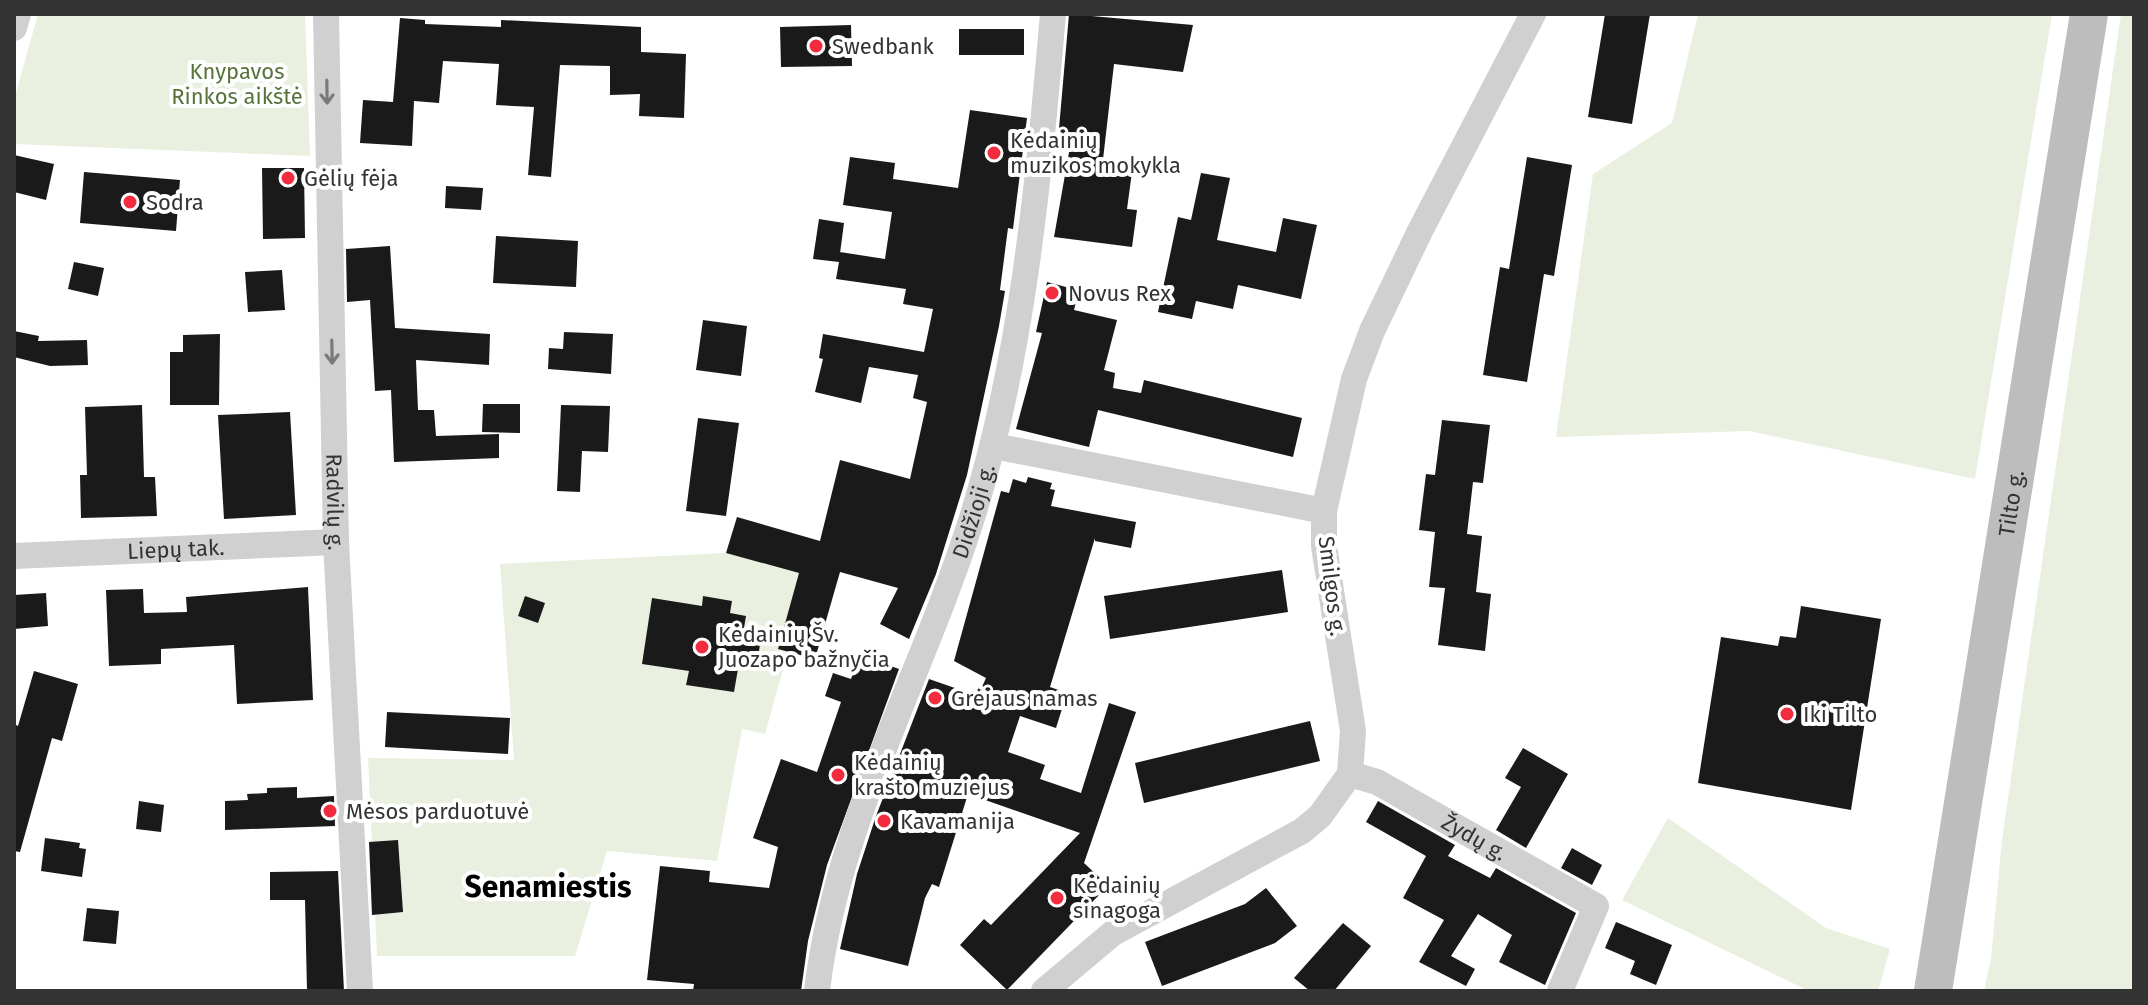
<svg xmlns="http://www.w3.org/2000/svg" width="2148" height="1005" viewBox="0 0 2148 1005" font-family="'Fira Sans',sans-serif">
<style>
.green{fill:#e9f0e0}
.building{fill:#1a1a1a}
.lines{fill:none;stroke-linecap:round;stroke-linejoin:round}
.street{stroke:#d0d0d0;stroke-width:26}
.secondary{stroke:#bdbdbd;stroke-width:38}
.oneway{stroke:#7a7a7a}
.poi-dot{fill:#f32b3f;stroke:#fff;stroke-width:3}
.labels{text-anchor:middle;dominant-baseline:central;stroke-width:8;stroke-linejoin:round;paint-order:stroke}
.poi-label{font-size:22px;fill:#333;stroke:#fff;text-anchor:start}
.park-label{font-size:22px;fill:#57733b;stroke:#fff}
.street-label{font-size:22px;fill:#333;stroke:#fff}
.district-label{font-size:30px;font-weight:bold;fill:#000;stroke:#fff}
</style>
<rect width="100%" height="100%" fill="#fff"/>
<g class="green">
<polygon points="38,14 305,14 310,156 14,144 14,100"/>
<polygon points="1698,14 2052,14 1975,479 1749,431 1556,437 1593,174 1672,123"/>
<polygon points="2121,14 2134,14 2134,991 1984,991 1991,958 2002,840"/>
<polygon points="726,553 809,576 765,734 742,729 717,861 607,851 575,956 377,956 368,758 514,760 500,564"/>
<polygon points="1668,818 1826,928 1890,949 1878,991 1809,991 1622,900"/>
</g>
<g class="building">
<polygon points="1069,14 1193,25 1183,72 1114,64 1102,168 1132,172 1127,209 1137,210 1132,247 1054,237 1071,141 1058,140"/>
<polygon points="1605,14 1650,14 1632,124 1588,117"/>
<polygon points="400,18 425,20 425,24 501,27 501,20 641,27 641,52 686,54 684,118 639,116 640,94 610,95 610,66 560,65 551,177 528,175 534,107 496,105 499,64 443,61 439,103 414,101 412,146 360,143 363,100 393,102"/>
<polygon points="851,25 852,66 781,67 780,27"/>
<rect x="959" y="29" width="65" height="26"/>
<polygon points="970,110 1027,118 1013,229 1008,228 1000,290 1005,291 999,326 967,475 936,574 909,639 880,624 898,588 840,572 815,659 778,649 799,573 726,553 737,517 820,541 840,460 910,479 927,402 913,398 918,375 869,367 861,403 815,392 823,359 819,358 823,334 924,352 933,309 903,304 906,289 836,279 839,262 813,259 819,219 844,223 839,261 840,252 885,259 892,212 843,205 850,157 895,163 893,179 958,188"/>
<polygon points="14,155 54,164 46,200 14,192"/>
<polygon points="1527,157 1572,165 1554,276 1544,274 1527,382 1483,375 1500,267 1509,269"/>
<polygon points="262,168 304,168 305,238 263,239"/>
<polygon points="84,172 180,180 176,231 80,223"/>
<polygon points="1201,173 1230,178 1217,240 1276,252 1283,218 1317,225 1301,299 1238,285 1233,309 1196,301 1192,319 1158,312 1178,217 1191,220"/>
<polygon points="446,186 483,188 481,210 445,208"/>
<polygon points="496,236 578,241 576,287 493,283"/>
<polygon points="390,246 395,328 490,334 489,365 416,360 418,410 434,410 436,436 499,434 499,458 394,462 391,390 375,391 370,300 347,302 346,249"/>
<polygon points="74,262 104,268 98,296 68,289"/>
<polygon points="282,270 285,310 248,312 245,272"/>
<polygon points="1047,282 1066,287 1078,294 1074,310 1117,320 1104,370 1115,373 1113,388 1141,393 1144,380 1302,418 1293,457 1098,410 1089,447 1016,429 1042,333 1036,332"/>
<polygon points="703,320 747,326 741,376 696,370"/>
<polygon points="14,331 39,336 38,341 87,340 88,365 50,366 14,357"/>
<polygon points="564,332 613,334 611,374 548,369 549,348 563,349"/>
<polygon points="220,334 219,405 170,405 170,352 183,352 183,335"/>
<polygon points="483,404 520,404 520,433 482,432"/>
<polygon points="142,405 144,477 155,477 157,516 81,518 80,475 87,475 85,407"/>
<polygon points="561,405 610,406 608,452 582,451 580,492 557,491"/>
<polygon points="290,412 296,515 224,519 218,415"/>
<polygon points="698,418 739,423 726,516 686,511"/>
<polygon points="1442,420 1490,425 1483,483 1473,482 1467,534 1482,536 1476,592 1491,594 1485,651 1438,645 1445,588 1429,587 1435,532 1419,530 1426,474 1435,475"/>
<polygon points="1028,477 1052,483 1050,489 1055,490 1051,506 1136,522 1131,548 1095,541 1095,538 1050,687 1067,693 1056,728 1020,716 1008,752 1045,765 1040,779 1081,793 1109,703 1136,712 1084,863 1100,878 1094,884 1102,892 1007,990 960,945 984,919 991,925 1080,833 968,794 939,887 932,884 925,898 908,966 840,949 857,874 876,816 929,679 978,696 986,678 954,661 1001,491 1009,493 1013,479 1026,483"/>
<polygon points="1282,570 1288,612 1110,639 1104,596"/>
<polygon points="308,587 313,700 237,704 234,645 161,649 161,664 109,666 106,590 143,589 144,613 187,612 186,597"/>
<polygon points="46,593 48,626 14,629 14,595"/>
<polygon points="525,596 545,603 538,623 518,616"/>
<polygon points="703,596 732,601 730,613 746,616 744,628 762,631 756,671 738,669 734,692 686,685 689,671 642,664 652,598 702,606"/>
<polygon points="1801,606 1881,619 1851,810 1698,783 1721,637 1778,646 1780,636 1796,638"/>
<polygon points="859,655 899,669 827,865 808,941 801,991 693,991 694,984 647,980 660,866 710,871 709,882 769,888 778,847 753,838 781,759 817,772 841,702 825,696 833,673 851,679"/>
<polygon points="34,671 78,684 62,741 52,738 20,852 14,851 14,724 18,726"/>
<polygon points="387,712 510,718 508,754 385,747"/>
<polygon points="1310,721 1320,761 1144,803 1135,763"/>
<polygon points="1523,748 1568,774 1526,848 1496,830 1521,787 1505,778"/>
<polygon points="297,787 297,798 334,796 335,826 225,830 225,801 248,800 247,794 267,793 267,788"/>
<polygon points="139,801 164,805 161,832 136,829"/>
<polygon points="1378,801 1455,845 1448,856 1490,878 1496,868 1576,913 1545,985 1499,962 1512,935 1478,914 1451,956 1475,969 1466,986 1419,962 1444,920 1403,898 1426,856 1366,822"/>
<polygon points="45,838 80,843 79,848 86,849 82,877 41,871"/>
<polygon points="398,840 403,912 372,915 369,842"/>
<polygon points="1572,848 1602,865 1592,885 1561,868"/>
<polygon points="338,871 344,991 307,991 305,900 270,900 270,872"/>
<polygon points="1266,888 1297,926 1275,943 1162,986 1145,942 1245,904"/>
<polygon points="87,908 119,911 116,944 83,941"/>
<polygon points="1616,922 1672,945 1656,985 1630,974 1635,961 1605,948"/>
<polygon points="1343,923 1371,946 1334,991 1310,991 1294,978"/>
</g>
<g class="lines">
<g class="street">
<path id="s1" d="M326,14L336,542L360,991"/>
<polyline points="14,28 18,14"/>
<polyline points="994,446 1324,511"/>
<path id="s2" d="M14,556L336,542"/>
<path id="s3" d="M1350,774L1377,782L1596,906L1560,991"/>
<path id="s4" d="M817,991C836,825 921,678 971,521C1023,357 1038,185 1053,14"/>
<polyline points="1044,991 1113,933 1302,831 1320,816 1350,774 1353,731 1324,546 1324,511 1354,379 1372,331 1420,231 1533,14"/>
</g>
<path class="secondary" id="s5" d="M1933,991L2089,14"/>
</g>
<defs><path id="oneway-shaft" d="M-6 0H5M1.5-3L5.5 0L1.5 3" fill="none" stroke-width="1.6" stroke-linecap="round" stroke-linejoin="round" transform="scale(2)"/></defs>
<g class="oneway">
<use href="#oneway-shaft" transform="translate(327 92) rotate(89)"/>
<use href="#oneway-shaft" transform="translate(332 352) rotate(89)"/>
</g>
<g class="poi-dot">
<circle cx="816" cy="46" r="8"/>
<circle cx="994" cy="153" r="8"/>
<circle cx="288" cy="178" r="8"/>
<circle cx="130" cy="202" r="8"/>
<circle cx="1052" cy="293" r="8"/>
<circle cx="702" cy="647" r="8"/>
<circle cx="935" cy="698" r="8"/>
<circle cx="1787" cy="714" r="8"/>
<circle cx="838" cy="775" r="8"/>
<circle cx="330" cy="811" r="8"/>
<circle cx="884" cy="821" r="8"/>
<circle cx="1057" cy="898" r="8"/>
</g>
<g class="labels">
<g class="poi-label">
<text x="832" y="46">Swedbank</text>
<text x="1010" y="140">Kėdainių<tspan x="1010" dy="25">muzikos mokykla</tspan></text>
<text x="304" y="178">Gėlių fėja</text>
<text x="146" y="202">Sodra</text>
<text x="1068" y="293">Novus Rex</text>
<text x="718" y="634">Kėdainių Šv.<tspan x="718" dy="25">Juozapo bažnyčia</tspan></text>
<text x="951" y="698">Grėjaus namas</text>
<text x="1803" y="714">Iki Tilto</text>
<text x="854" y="762">Kėdainių<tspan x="854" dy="25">krašto muziejus</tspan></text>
<text x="346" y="811">Mėsos parduotuvė</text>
<text x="900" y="821">Kavamanija</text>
<text x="1073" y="885">Kėdainių<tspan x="1073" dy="25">sinagoga</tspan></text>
</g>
<g class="park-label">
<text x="237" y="71">Knypavos<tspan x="237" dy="25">Rinkos aikštė</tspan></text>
</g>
<g class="street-label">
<text stroke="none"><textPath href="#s5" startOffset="494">Tilto g.</textPath></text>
<text stroke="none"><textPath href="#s1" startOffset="488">Radvilų g.</textPath></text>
<text stroke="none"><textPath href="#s4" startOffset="506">Didžioji g.</textPath></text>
<text stroke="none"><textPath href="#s2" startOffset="162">Liepų tak.</textPath></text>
<text transform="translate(1332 586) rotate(83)">Smilgos g.</text>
<text stroke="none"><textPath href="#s3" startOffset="140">Žydų g.</textPath></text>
</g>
<g class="district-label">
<text x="548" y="887">Senamiestis</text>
</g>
</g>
<rect width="2148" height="1005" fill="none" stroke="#333333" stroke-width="32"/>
</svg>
